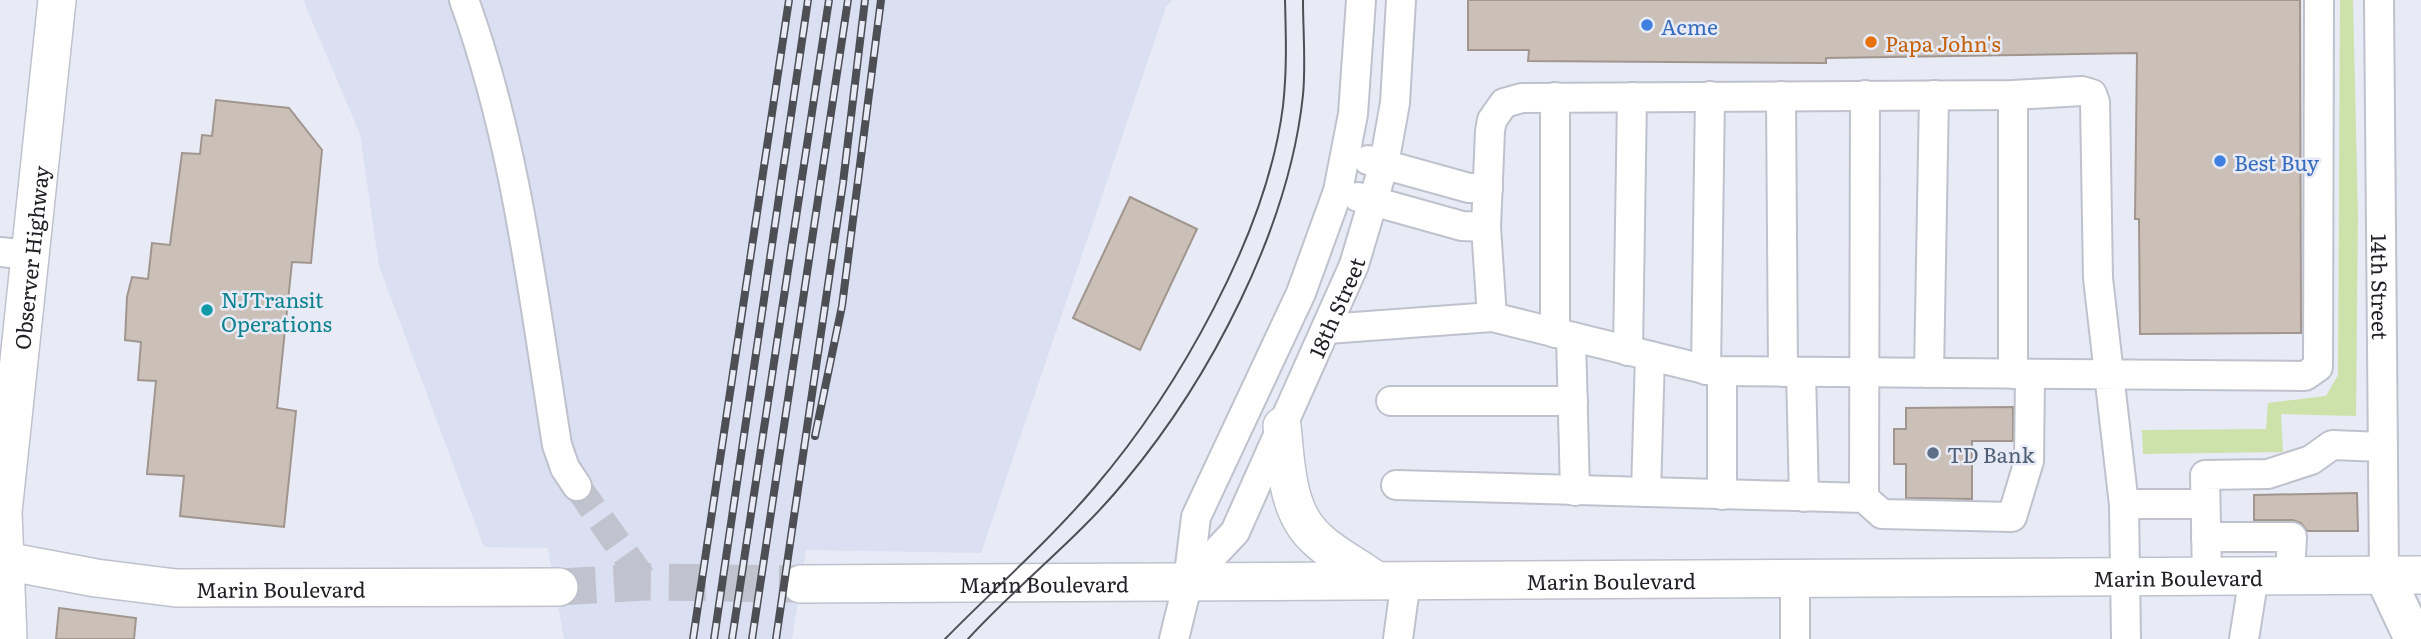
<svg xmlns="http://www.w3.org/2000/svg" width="2421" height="639" viewBox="0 0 2421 639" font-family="Literata,serif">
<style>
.built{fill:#dbdff2}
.green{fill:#cde2aa}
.building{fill:#cac0b8;stroke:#a0968e;stroke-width:2}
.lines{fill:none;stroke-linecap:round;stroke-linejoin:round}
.minor-tunnel{stroke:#c0c2cd;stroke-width:28;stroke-dasharray:28 14;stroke-linecap:butt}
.major-tunnel{stroke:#c0c2cd;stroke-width:37;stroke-dasharray:37 18;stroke-linecap:butt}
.minor-casing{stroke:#bfc2cd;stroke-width:32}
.major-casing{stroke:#bfc2cd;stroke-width:40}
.highway-casing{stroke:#bfc2cd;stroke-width:42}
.minor{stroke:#fff;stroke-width:28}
.major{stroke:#fff;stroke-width:37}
.highway{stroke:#fff;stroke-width:38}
.tram{stroke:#4d4f55;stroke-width:2}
.rail-casing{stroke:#4d4f55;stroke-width:8}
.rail{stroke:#e8eaf6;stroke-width:5;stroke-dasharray:16;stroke-linecap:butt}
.shop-dot{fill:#3f7fe0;stroke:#e8eaf6;stroke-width:2.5}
.food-dot{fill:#e8710a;stroke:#e8eaf6;stroke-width:2.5}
.culture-dot{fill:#0f9aa8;stroke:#e8eaf6;stroke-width:2.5}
.service-dot{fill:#5c6f8a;stroke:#e8eaf6;stroke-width:2.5}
.labels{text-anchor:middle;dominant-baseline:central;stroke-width:5;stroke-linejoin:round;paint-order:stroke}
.shop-label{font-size:21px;fill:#366cbe;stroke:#e8eaf6;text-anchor:start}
.food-label{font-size:21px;fill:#c56008;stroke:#e8eaf6;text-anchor:start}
.street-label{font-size:21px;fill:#212227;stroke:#e8eaf6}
.culture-label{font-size:21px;fill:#0d838f;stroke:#e8eaf6;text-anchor:start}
.service-label{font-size:21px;fill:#4e5e75;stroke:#e8eaf6;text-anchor:start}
</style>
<rect width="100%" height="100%" fill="#e8eaf6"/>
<polygon class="built" points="303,0 1172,0 1166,7 981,553 806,550 792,639 564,639 548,548 484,547 379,266 360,134"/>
<polygon class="green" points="2340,0 2353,0 2358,216 2356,416 2281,414 2283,452 2143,454 2142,430 2266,429 2268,403 2326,396 2338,375"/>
<g class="building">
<polygon points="1468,0 2300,0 2301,333 2140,334 2139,219 2135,219 2137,53 1826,58 1826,63 1528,61 1529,50 1468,50"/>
<polygon points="216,100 289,108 322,150 311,263 292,262 277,408 296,411 284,527 180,516 184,476 147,474 156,381 138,380 141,342 125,340 127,297 132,277 148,279 152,243 170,245 182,153 200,154 202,135 212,136"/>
<polygon points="1130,197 1197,229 1140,350 1073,318"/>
<polygon points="2013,407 2013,441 1972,441 1972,499 1906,498 1906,464 1894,464 1894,429 1906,429 1906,408"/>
<polygon points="2357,493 2358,531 2307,531 2301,523 2293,520 2254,520 2254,495"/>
<polygon points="59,608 136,618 134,639 56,639"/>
</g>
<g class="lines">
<polyline class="minor-tunnel" points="577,486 645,582"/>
<polyline class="major-tunnel" points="559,587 645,582 801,584"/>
<defs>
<g id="minor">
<path d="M464,0C516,143 533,294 557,445L565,468L577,486"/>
<path id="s1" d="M2379,0L2384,575"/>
<polyline points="1781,96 1783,372"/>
<polyline points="1555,97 1555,333"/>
<polyline points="1368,160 1469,188 1488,188"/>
<polyline points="1358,197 1462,226 1486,227"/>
<polyline points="0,252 30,255"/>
<polyline points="1327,329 1492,317"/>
<polyline points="1571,337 1575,491"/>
<polyline points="1628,351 1632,97"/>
<polyline points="1706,370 1710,96"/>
<polyline points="1801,372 1804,497"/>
<polyline points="1929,373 1934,95"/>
<polyline points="2013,374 2013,95"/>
<polyline points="1391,401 1573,401"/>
<polyline points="1396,485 1864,498 1882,514 2012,517 2029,461 2030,375"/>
<polyline points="1646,492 1650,356"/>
<polyline points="1722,495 1722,372"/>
<polyline points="1864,498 1865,95"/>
<polyline points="2124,504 2205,504"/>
<polyline points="2206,537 2292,537 2290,576"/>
<polyline points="2207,577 2205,475 2268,474 2311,460 2332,445 2383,447"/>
<polyline points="1795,580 1795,639"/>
<path id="s2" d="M1188,582L1235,532L1354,265L1384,164L1395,103L1401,0"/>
<polyline points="1174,639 1188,582 1196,517 1301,293 1338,191 1353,114 1361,0"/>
<polyline points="1398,639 1406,580"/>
<polyline points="2126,639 2124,505 2098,278 2095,102 2092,94 2082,91 2013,95 1522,98 1504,103 1492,120 1490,131 1486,227 1492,317 1712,371 2305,376 2318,367 2319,0"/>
<polyline points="2244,639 2254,576"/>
</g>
<g id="major">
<path d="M1282,426C1286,463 1286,512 1317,539C1333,555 1357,566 1375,580"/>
<path id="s3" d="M5,561L96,578L176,588L559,587"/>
<path id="s4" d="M801,584L2421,575"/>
<path id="s5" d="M8,639L3,512L57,0"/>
</g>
<polyline id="highway" points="2384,575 2414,639"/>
</defs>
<use href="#minor" class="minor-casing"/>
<use href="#major" class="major-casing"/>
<use href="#highway" class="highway-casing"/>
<use href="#minor" class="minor"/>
<use href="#major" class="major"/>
<use href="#highway" class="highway"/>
<g class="tram">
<path d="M945,639C994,589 1048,542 1094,488C1177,391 1267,234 1283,106C1287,71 1286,36 1285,0"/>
<path d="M968,639C1018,584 1078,539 1125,481C1210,379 1289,229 1303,95C1306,64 1303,32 1303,0"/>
</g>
<defs>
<g id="rail">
<polyline points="815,436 842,306 881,0"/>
<polyline points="693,639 789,0"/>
<polyline points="714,639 808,0"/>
<polyline points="732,639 829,0"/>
<polyline points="752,639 848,0"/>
<polyline points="776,639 843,183 865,0"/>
</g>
</defs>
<use href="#rail" class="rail-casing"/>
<use href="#rail" class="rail"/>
</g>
<g class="shop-dot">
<circle cx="1647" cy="25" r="7"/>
<circle cx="2220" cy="161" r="7"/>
</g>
<circle class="food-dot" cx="1871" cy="42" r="7"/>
<circle class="culture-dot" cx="207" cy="310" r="7"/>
<circle class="service-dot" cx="1933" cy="453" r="7"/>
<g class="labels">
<g class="shop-label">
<text x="1661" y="25">Acme</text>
<text x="2234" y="161">Best Buy</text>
</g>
<g class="food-label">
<text x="1885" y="42">Papa John's</text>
</g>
<g class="street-label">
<text stroke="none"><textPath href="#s5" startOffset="383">Observer Highway</textPath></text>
<text stroke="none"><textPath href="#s1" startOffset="287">14th Street</textPath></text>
<text stroke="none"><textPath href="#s2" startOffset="315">18th Street</textPath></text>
<text stroke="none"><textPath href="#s4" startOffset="1377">Marin Boulevard</textPath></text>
<text stroke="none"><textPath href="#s4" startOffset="810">Marin Boulevard</textPath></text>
<text stroke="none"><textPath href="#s4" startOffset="243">Marin Boulevard</textPath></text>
<text stroke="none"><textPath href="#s3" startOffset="278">Marin Boulevard</textPath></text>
</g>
<g class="culture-label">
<text x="221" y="298">NJTransit<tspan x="221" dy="24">Operations</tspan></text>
</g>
<g class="service-label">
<text x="1947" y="453">TD Bank</text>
</g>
</g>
</svg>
